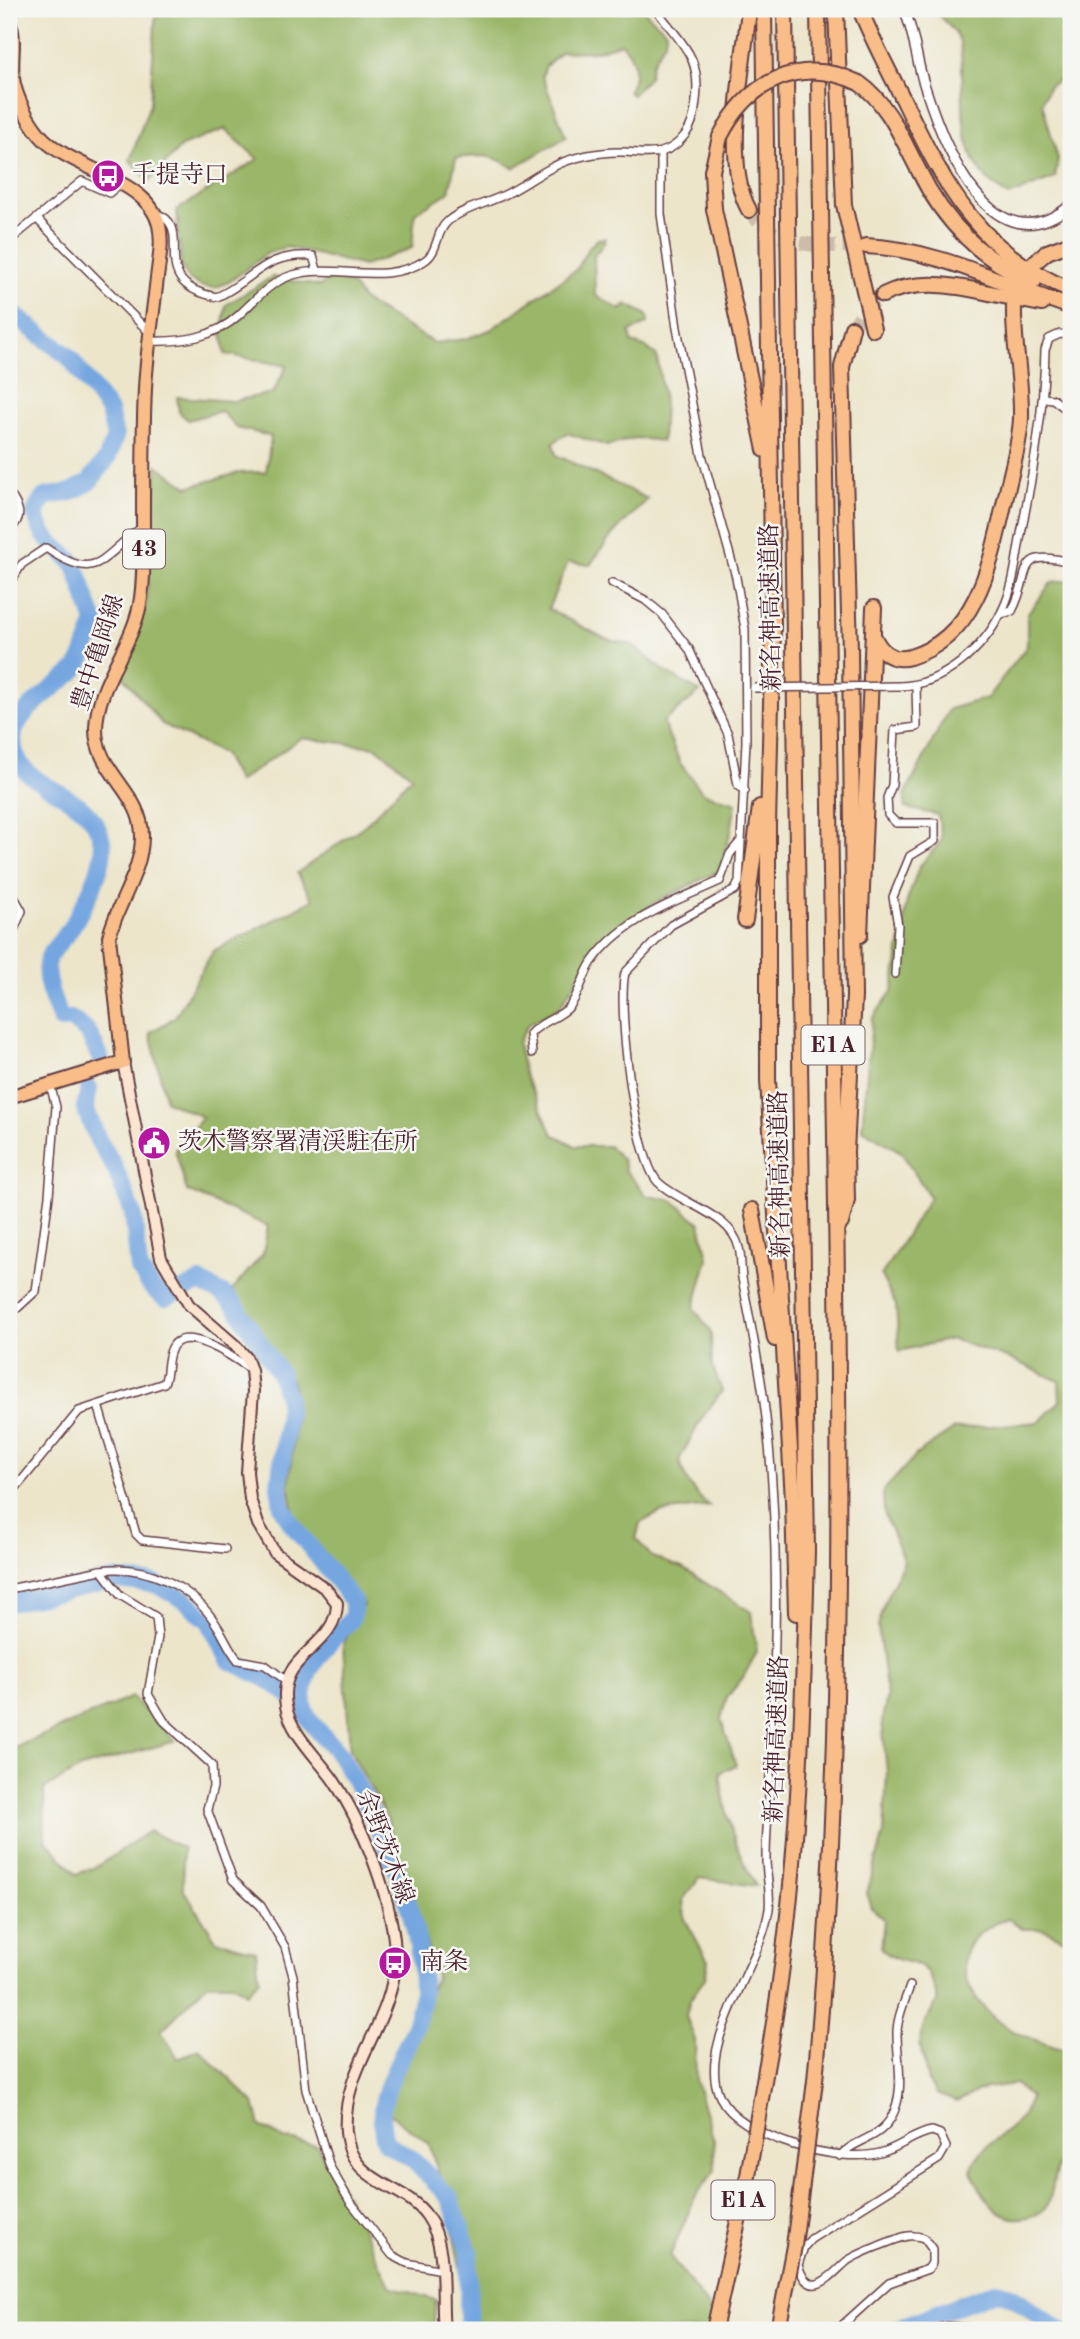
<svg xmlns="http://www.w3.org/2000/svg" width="1080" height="2339" viewBox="0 0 1080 2339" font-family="'Old Standard TT','Noto Serif JP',serif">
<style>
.forest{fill:#9ab668;stroke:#726a4a;stroke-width:2}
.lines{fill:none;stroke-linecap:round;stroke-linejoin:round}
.river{stroke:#75a6e0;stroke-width:18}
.motorway-tunnel{stroke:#ccbdaa;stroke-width:14;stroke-dasharray:14 7;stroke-linecap:butt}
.minor-casing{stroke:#623d43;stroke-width:10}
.tertiary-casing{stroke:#623d43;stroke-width:12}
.secondary-casing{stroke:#623d43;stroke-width:14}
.primary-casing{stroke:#623d43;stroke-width:16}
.motorway-casing{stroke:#623d43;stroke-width:18}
.minor{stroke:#fff;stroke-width:7}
.tertiary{stroke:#fff;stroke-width:9}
.secondary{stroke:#fce5d0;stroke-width:10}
.primary{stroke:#f8bd89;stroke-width:12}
.motorway{stroke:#f8bd89;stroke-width:14}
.minor-bridge-casing{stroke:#623d43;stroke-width:10;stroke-linecap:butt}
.motorway-bridge-casing{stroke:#623d43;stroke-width:18;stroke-linecap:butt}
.minor-bridge{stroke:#fff;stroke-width:7}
.motorway-bridge{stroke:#f8bd89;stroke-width:14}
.labels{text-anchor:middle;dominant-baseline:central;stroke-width:5;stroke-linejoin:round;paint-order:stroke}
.shield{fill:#f6f6f2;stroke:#7e6067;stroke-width:2}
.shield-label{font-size:23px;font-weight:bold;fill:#4a1f2b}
.poi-label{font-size:24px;fill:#4a1f2b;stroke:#f6f6f2;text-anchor:start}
.street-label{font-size:24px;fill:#4a1f2b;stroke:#f6f6f2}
</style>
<rect width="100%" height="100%" fill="#f6f6f2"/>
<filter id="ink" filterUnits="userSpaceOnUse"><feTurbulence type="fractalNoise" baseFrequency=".0143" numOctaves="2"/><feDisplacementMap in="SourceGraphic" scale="14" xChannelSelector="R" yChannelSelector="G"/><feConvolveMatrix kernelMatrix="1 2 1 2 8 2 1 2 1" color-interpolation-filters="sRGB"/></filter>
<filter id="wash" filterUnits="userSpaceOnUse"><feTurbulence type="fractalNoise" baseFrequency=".00686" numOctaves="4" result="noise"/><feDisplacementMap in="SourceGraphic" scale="28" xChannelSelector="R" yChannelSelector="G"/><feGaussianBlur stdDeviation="1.57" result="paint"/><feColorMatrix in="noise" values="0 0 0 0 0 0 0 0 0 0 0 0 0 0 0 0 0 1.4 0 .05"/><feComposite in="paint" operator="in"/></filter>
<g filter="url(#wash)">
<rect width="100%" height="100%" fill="#ece5ca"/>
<g class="forest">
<path d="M156,9H642L666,31L665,41L651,65L649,77L632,95L628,92C638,75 636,56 621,43L597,51L561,52L546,66L542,76L566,137L513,168C494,154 479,155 456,158L449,192L415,213L412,248L364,266L287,247L268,253L229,282L215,288L201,286L189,279L181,266L177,210L258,159L225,129L181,146L149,182L130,160L150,104Z"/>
<path d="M934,9H1071V78L1065,77L1049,86L1042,103L1058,159L1055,178L1009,196C948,161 968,98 960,43C958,31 940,19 934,9Z"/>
<path d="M605,238L604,243L594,256L595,295L621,310L626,304L647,315L648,323L630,332L632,343L647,348L657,356L664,402L662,441L636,438L607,446L567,433L553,443L556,455L648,499L612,535L590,565L568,562L548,609L606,639L632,645L667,673L700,692L663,722L680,763L703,793L736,803L731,831L719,871L652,904L603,939L559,1008L528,1024L518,1043L524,1074L553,1134L575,1146H609L622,1159L625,1170L647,1196L672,1200L700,1223L708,1258L694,1308L711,1332L712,1365L722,1391L702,1418L679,1460C685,1480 693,1493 709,1506L661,1512L640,1523L636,1539L652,1557L682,1568L751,1612L757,1652L742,1679L727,1697L721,1719L736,1765L720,1773C725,1815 735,1849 756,1886L700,1878L683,1899L685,1919L708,1961L705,1978L690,2000L686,2016L695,2040L696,2082L714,2141L715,2170L695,2197L670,2256L710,2309L738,2330H472L447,2201L429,2143L387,2112L436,1975L387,1818L350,1750L343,1644L364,1603L294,1515L289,1483L296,1417L293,1383L232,1290L263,1254L268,1226L187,1191L175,1150L203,1117L166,1101L150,1033L175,1017L213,951L313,900L297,873L365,825L412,776L376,747L301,738L238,782L223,754L162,724L122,675L146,605L157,465L188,487L238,473L266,472L271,436L237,428L221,411L188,420L179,412L177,397L234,401L273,393L287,366L225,354L222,331L226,305L272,277L319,286L334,277L352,285L364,301L434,343L465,339L490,330L577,269L588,248L598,239Z"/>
<path d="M1071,580V1942L1043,1929H1024L1008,1919C944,1939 957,1988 1000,2023C1015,2035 1052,2046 1071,2052V2156C1048,2165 1057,2189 1047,2206C1043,2212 1034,2216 1028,2217C997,2225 983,2195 971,2171C979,2138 1024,2133 1030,2097L1015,2084L986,2088L956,2102L937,2094L928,2081L920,2045L925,2021L938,2001C923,1945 913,1976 881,1949L884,1919L872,1908L867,1893L884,1833L887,1772L882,1720L887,1697L878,1627L884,1603L904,1561L884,1513L883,1491L917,1454L954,1429L1039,1422L1060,1401L1059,1381L1015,1361L952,1339L899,1351L896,1305L881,1276L930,1197L901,1152L862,1129L872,1019L893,990L907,901L919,867L942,840L938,815L905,808V795L949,709L987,698L1027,646V614L1052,582Z"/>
<polygon points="132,1697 175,1741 81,1768 44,1789 45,1840 77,1874 100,1865 149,1831 183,1848 183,1889 216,1940 256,1951 259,1979 247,1993 232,1984 207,1984 161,2031 178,2058 199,2049 254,2103 260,2126 284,2139 317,2146 359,2219 390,2286 436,2300 433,2330 9,2330 9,1750"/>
</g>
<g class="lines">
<g class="river">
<path d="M9,311L69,357L109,411L115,437L107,459L88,483L71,492L44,497L35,512C44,545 54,542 74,564C77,568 90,611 95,621C90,636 85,659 75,670C58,687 12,712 13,740C14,794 90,785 102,841C107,865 83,908 70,929C64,939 48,952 47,964C44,983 55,1003 61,1020L71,1019L88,1032L100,1057"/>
<path d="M89,1088L85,1108L98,1140L114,1166L133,1213L139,1269L153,1289L165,1298L200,1282L223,1294L235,1305L280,1374L287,1397L288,1413L279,1485L282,1506L291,1523L353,1601C353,1605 354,1613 352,1617C350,1622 342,1628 338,1633C319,1653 303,1672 303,1701C303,1723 331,1740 341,1757C380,1824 423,1913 422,1992C421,2044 366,2091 386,2143L412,2159L450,2198L469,2252L468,2330"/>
<polyline points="9,1603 115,1580 155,1584 185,1600 209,1621 229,1660 267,1679 299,1702"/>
<path d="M893,2330L996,2291C1022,2296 1037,2319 1060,2330"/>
</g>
</g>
</g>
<g filter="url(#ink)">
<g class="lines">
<g class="motorway-tunnel">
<path d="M749,210C777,250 821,246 865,246"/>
<polyline points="852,328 864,311 883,295"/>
</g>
<defs>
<g id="minor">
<path d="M661,154V214L677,328L702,455L736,577L745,629L746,742L739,882L735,890L671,925L625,973C617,1007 635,1158 658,1182C680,1204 732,1214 739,1248C742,1259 740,1272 743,1283C749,1316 756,1349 761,1381C782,1517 776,1658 769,1795C768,1816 766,1838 766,1859C766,1875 771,1892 769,1909C761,1966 695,2045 720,2097C740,2138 839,2164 880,2153C899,2148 914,2134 932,2131L940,2134L946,2147L939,2159L811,2239L804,2247L798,2265C810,2303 831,2275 846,2262C854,2255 897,2238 908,2236C914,2235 918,2236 924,2238L932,2249V2263L928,2269L889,2283L837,2330"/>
<path d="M155,213C200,227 141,283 217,297C256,279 262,253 313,256L317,270"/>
<polyline points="37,219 150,333"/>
<polyline points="9,241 82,181 109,193 121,183"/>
<path d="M150,341C182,342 214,338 239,315C255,300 271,281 293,275C334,263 385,286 424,261C439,252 435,232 448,221C465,207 491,203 510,192C524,185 537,175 551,168C570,157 601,151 623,152C649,153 666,159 685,135C693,125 695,113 696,101C702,55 680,43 656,9"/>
<polyline points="1044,398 1053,399 1071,413"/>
<path d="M9,493C20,508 24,517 9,531"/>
<polyline points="612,583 645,600 662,614 689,649 728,734 738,785 745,791"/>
<path d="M9,584L22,564L46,548C99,585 100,556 143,527"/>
<path d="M1001,614L1012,611C1033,572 1013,548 1071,562"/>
<path d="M900,686C943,685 983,650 1002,611C1014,587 1016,560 1021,534C1033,472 1044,412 1045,350L1049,339L1060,334L1071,335"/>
<polyline points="9,888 22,911 9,941"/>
<polyline points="895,974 898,925 893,897 910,856 935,841 935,823 896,823 888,815 887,798 892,785 895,730 917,727 916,686"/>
<path d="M532,1053L530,1034C541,1021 560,1018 570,1006C580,993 583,975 592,962C622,919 674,902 720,881L730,854L739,843"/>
<polyline points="9,1321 12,1313 36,1291 49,1196 56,1107 50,1084"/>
<polyline points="98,1405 136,1534 142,1540 225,1549"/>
<path d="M9,1496L79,1411L164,1383C169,1372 166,1361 171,1350C182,1321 236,1359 250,1369"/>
<path d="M101,1570C147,1564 193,1586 218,1627C225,1638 229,1649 238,1660L265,1665L288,1682"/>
<polyline points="9,1589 101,1570 120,1595 156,1617 158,1637 148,1694 164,1721 212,1765 213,1787 207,1809 233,1880 261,1906 285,1947 293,1976 306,2090 330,2167 349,2200 392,2255 407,2263 442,2270"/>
<path d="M840,2156C853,2140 878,2140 891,2118C906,2091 897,2062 897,2033C897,2017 905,2001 910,1986"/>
</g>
<g id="tertiary">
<polyline points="656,9 657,9"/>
<path d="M904,9C915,34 916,61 925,87C944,147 992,270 1071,205"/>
</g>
<g id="secondary">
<path d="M123,1062L161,1258L189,1305L236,1346L246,1357L251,1370L253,1391L247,1472L250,1499L258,1524L275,1553L326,1589L337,1603C337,1649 276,1653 286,1706C290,1733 319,1759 334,1781C363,1824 396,1908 395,1960C394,2022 341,2068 346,2132C351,2186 403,2182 427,2216C449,2247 440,2295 444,2330"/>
<polyline points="937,2330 947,2328 973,2330"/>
</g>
<path id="primary" d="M9,21C17,41 10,59 13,78C15,96 28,121 40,135C68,169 148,178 159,225C163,242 159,261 157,278C153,314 147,351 145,388C143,432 143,476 143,520C143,548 145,576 140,604C132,647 97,684 96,728C95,772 143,793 142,837C142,871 117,904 109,937L123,1062L9,1097"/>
<g id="motorway">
<polyline points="764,9 773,624 768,825 768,1080 793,1500 796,1613"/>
<polyline points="836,9 844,205 873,329"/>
<path d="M860,9C873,42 890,73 906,105C946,189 981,254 1071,290"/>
<path d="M859,83C889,104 902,139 919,171C943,220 982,262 1034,281"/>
<polyline points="720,137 712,171 714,209 765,450"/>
<path d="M749,210C722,163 744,63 749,9"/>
<path d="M866,246C939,249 1003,285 1071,307"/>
<polyline points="1035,262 1047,252 1071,243"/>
<path d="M883,295C932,271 991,296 1042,304"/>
<path d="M873,635C880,651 891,662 910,657C980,636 992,556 1006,496C1011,471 1020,444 1021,418C1022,380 1013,344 1014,306"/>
<polyline points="745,920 760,807"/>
<polyline points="860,935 874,608"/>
<polyline points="752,1210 775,1339"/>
<polyline points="841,1223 847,1200 846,1152 854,996 850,650 842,367 852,328"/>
<path d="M766,2069C798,1897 803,1724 807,1550L785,9"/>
<path d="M815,2081C846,1745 839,1408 834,1071C828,717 823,363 818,9"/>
</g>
</defs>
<use href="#minor" class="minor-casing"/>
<use href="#tertiary" class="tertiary-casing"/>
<use href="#secondary" class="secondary-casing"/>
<use href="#primary" class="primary-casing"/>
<use href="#motorway" class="motorway-casing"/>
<use href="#minor" class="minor"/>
<use href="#tertiary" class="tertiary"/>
<use href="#secondary" class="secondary"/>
<use href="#primary" class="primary"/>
<use href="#motorway" class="motorway"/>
<defs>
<polyline id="minor-bridge" points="754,688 900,686"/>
<g id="motorway-bridge">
<path d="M720,137C748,81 800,55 859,83"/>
<polyline points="714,2330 748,2176 766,2069"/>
<polyline points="778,2330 794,2246 815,2081"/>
</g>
</defs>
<use href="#minor-bridge" class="minor-bridge-casing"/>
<use href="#motorway-bridge" class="motorway-bridge-casing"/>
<use href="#minor-bridge" class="minor-bridge"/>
<use href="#motorway-bridge" class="motorway-bridge"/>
</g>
</g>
<defs>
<symbol id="bus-disc" viewBox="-11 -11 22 22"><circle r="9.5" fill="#b5179e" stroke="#f6f6f2"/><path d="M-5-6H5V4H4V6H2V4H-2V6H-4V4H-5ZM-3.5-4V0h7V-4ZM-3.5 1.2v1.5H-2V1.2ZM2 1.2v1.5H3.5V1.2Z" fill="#fff"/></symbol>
<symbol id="civic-disc" viewBox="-11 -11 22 22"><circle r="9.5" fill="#b5179e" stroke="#f6f6f2"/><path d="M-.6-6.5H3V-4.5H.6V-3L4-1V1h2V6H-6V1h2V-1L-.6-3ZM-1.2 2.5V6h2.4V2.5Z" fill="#fff"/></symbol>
</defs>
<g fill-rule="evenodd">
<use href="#bus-disc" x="89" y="157" width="38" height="38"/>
<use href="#civic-disc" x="135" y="1124" width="38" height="38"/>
<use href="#bus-disc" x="376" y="1944" width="38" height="38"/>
</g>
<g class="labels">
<g class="shield">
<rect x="123" y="529.5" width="42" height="39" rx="5"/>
<rect x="801.5" y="1025.5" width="63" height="39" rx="5"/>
<rect x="711.5" y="2180.5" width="63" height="39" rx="5"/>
</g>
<g class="shield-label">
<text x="144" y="549">43</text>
<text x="833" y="1045">E1A</text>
<text x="743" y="2200">E1A</text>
</g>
<g class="poi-label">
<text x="132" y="176">千提寺口</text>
<text x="178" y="1143">茨木警察署清渓駐在所</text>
<text x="420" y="1963">南条</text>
</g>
<g class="street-label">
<text transform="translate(772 607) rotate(-91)">新名神高速道路</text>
<text transform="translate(99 653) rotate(-72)">豊中亀岡線</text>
<text transform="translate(781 1174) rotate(-91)">新名神高速道路</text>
<text transform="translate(778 1739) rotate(-88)">新名神高速道路</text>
<text transform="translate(384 1847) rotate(69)">余野茨木線</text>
</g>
</g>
<rect width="1080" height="2339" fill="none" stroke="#f6f6f2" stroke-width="35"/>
</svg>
